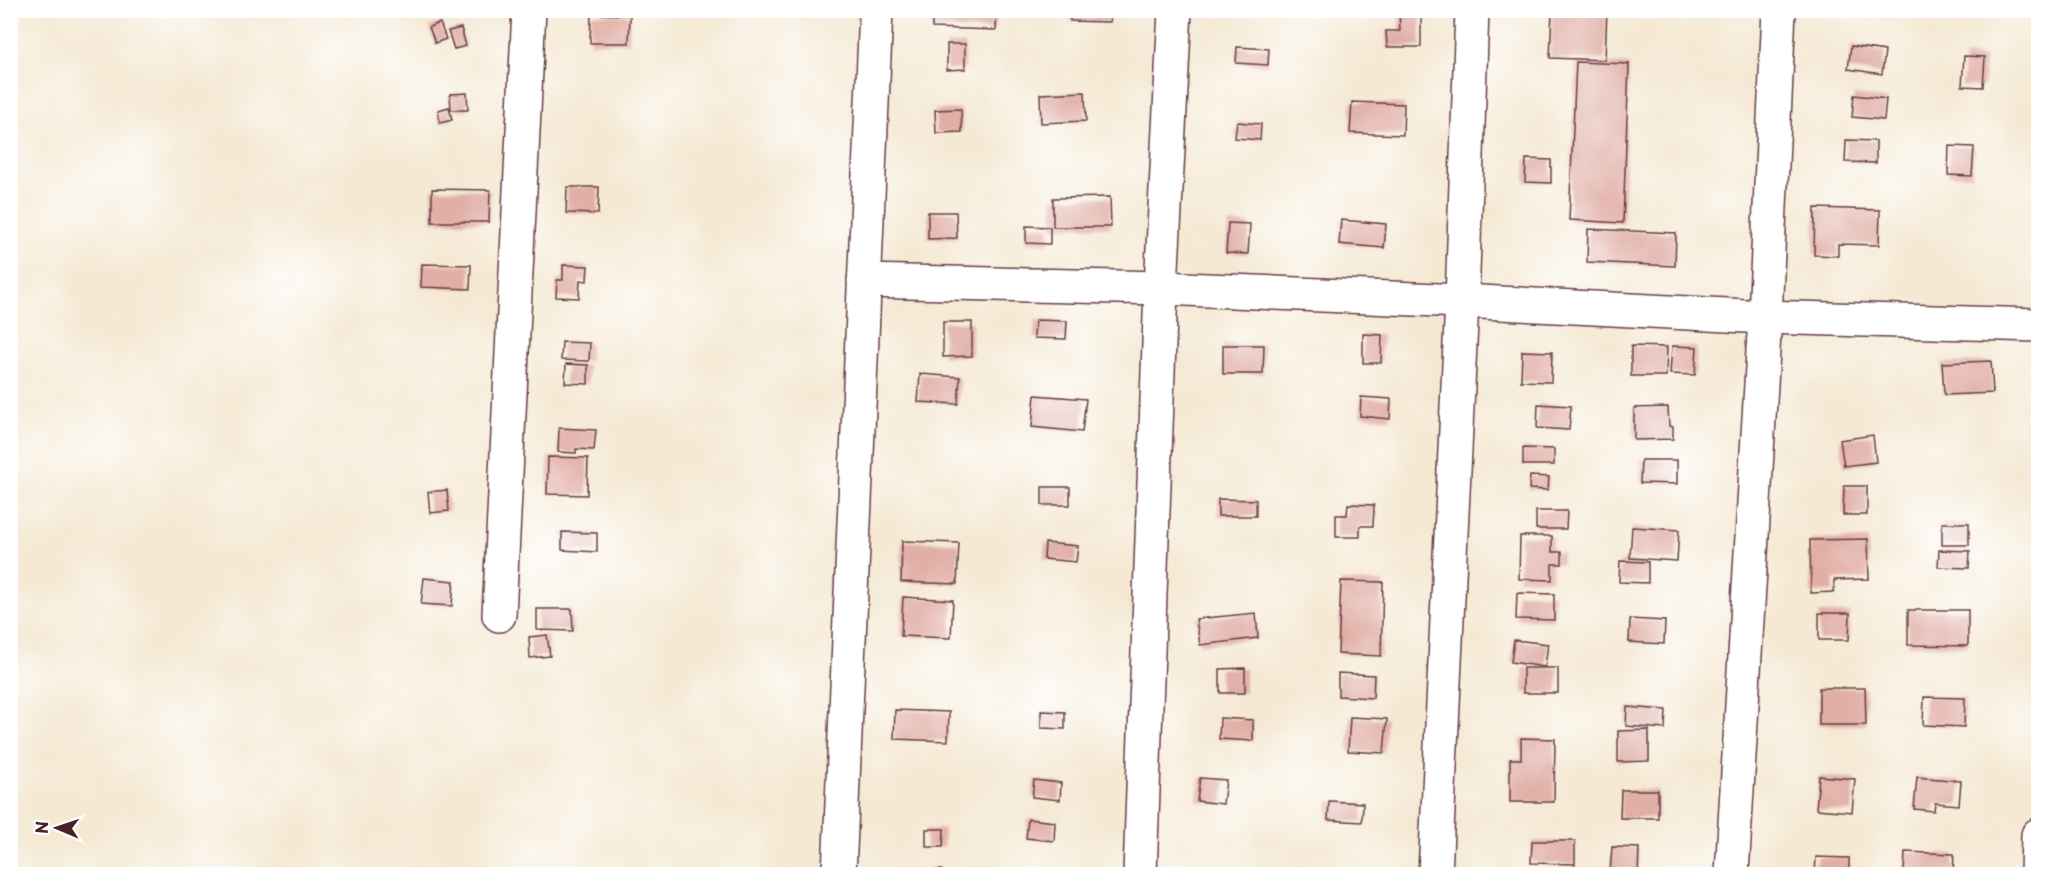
<svg xmlns="http://www.w3.org/2000/svg" width="2049" height="885" viewBox="0 0 2049 885" font-family="'Playpen Sans',sans-serif">
<style>
.building{fill:#e1afa6}
.lines{fill:none;stroke-linecap:round;stroke-linejoin:round}
.minor-casing{stroke:#643d44;stroke-width:36}
.major-casing{stroke:#643d44;stroke-width:36}
.minor{stroke:#fff;stroke-width:33}
.major{stroke:#fff;stroke-width:33}
</style>
<rect width="100%" height="100%" fill="#fff"/>
<filter id="ink" filterUnits="userSpaceOnUse"><feTurbulence type="fractalNoise" baseFrequency=".0167" numOctaves="2"/><feDisplacementMap in="SourceGraphic" scale="12" xChannelSelector="R" yChannelSelector="G"/><feConvolveMatrix kernelMatrix="1 2 1 2 8 2 1 2 1" color-interpolation-filters="sRGB"/></filter>
<filter id="wash" filterUnits="userSpaceOnUse"><feTurbulence type="fractalNoise" baseFrequency=".008" numOctaves="4" result="noise"/><feDisplacementMap in="SourceGraphic" scale="24" xChannelSelector="R" yChannelSelector="G"/><feGaussianBlur stdDeviation="1.35" result="paint"/><feColorMatrix in="noise" values="0 0 0 0 0 0 0 0 0 0 0 0 0 0 0 0 0 1.4 0 .05"/><feComposite in="paint" operator="in"/></filter>
<g filter="url(#wash)">
<rect width="100%" height="100%" fill="#f5e9d4"/>
<g id="blocks">
<g class="building">
<polygon points="932,10 997,10 996,30 932,28"/>
<polygon points="1070,10 1111,10 1110,22 1070,21"/>
<polygon points="1399,10 1421,10 1421,47 1387,47 1386,31 1400,31"/>
<polygon points="1552,10 1607,10 1605,60 1550,58"/>
<polygon points="591,14 630,15 629,43 590,43"/>
<polygon points="440,23 446,39 435,43 429,27"/>
<polygon points="461,28 466,46 454,49 448,31"/>
<polygon points="947,44 965,44 965,69 947,70"/>
<polygon points="1851,46 1885,51 1882,74 1848,69"/>
<polygon points="1237,47 1269,49 1268,65 1236,63"/>
<polygon points="1964,56 1985,57 1983,87 1962,86"/>
<polygon points="1576,62 1629,64 1623,223 1569,220"/>
<polygon points="1085,92 1086,121 1041,123 1040,94"/>
<polygon points="467,93 468,110 451,110 450,94"/>
<polygon points="1854,95 1886,99 1884,120 1852,117"/>
<polygon points="1352,102 1404,104 1403,135 1350,133"/>
<polygon points="449,107 452,120 440,123 438,110"/>
<polygon points="961,109 962,132 936,133 935,110"/>
<polygon points="1237,122 1261,124 1260,140 1235,138"/>
<polygon points="1846,140 1876,141 1876,163 1845,162"/>
<polygon points="1949,146 1974,147 1972,176 1948,175"/>
<polygon points="1526,159 1551,160 1551,183 1525,182"/>
<polygon points="567,187 599,187 598,214 566,213"/>
<polygon points="432,189 490,190 489,222 432,222"/>
<polygon points="1110,197 1111,227 1053,227 1053,198"/>
<polygon points="1815,208 1880,210 1879,245 1838,244 1838,256 1814,255"/>
<polygon points="928,212 956,212 957,238 928,239"/>
<polygon points="1341,220 1386,224 1384,248 1339,244"/>
<polygon points="1228,223 1250,224 1248,254 1226,253"/>
<polygon points="1026,226 1050,227 1050,244 1026,243"/>
<polygon points="1588,229 1676,233 1675,266 1587,262"/>
<polygon points="422,264 471,265 470,289 421,287"/>
<polygon points="563,265 588,266 587,281 580,280 579,298 556,297 557,280 563,280"/>
<polygon points="1035,320 1067,321 1066,339 1034,338"/>
<polygon points="943,322 972,322 972,356 943,357"/>
<polygon points="1363,334 1382,335 1381,363 1363,363"/>
<polygon points="562,342 590,343 589,361 561,360"/>
<polygon points="1223,345 1264,345 1263,374 1223,374"/>
<polygon points="1631,346 1667,347 1666,376 1631,376"/>
<polygon points="1672,346 1697,347 1695,375 1670,374"/>
<polygon points="1522,351 1552,352 1551,382 1521,381"/>
<polygon points="1991,361 1993,393 1944,395 1942,363"/>
<polygon points="566,364 588,365 588,384 565,383"/>
<polygon points="920,374 960,377 958,404 918,402"/>
<polygon points="1035,395 1086,399 1082,432 1032,427"/>
<polygon points="1361,397 1391,399 1390,419 1360,416"/>
<polygon points="1538,404 1571,406 1569,430 1537,428"/>
<polygon points="1668,407 1669,426 1673,427 1673,439 1634,440 1634,408"/>
<polygon points="559,428 596,430 594,450 576,449 576,453 558,452"/>
<polygon points="1873,435 1876,462 1844,466 1840,440"/>
<polygon points="1523,448 1554,449 1554,465 1523,465"/>
<polygon points="548,457 588,458 587,495 547,494"/>
<polygon points="1641,460 1677,460 1677,484 1640,483"/>
<polygon points="1530,476 1549,477 1548,490 1529,489"/>
<polygon points="1844,486 1867,486 1867,515 1843,515"/>
<rect x="1042" y="487" width="28" height="18"/>
<polygon points="447,490 449,511 430,513 428,492"/>
<polygon points="1218,499 1256,500 1256,516 1218,516"/>
<polygon points="1348,504 1374,505 1373,526 1360,526 1360,537 1336,537 1336,515 1347,515"/>
<polygon points="1536,511 1567,511 1566,529 1536,529"/>
<rect x="1942" y="523" width="27" height="22"/>
<polygon points="1632,527 1679,530 1677,561 1630,558"/>
<polygon points="562,532 597,533 597,552 562,550"/>
<polygon points="1520,536 1552,536 1552,552 1562,552 1562,564 1552,564 1552,580 1519,579"/>
<polygon points="1868,539 1869,579 1834,580 1834,592 1811,593 1810,540"/>
<polygon points="902,541 959,543 957,584 901,582"/>
<polygon points="1045,543 1078,546 1076,562 1044,559"/>
<polygon points="1939,550 1970,551 1969,568 1938,567"/>
<polygon points="1620,561 1648,562 1648,583 1619,582"/>
<polygon points="424,578 454,581 452,606 421,604"/>
<polygon points="1341,581 1383,582 1381,656 1338,654"/>
<polygon points="1517,593 1554,594 1554,620 1516,619"/>
<polygon points="903,597 953,600 951,638 901,636"/>
<polygon points="537,609 572,609 573,631 537,630"/>
<polygon points="1908,610 1968,610 1968,646 1908,645"/>
<polygon points="1256,613 1258,638 1200,645 1196,619"/>
<polygon points="1819,613 1850,613 1849,640 1819,640"/>
<polygon points="1630,619 1665,621 1664,644 1629,642"/>
<polygon points="547,635 550,656 530,658 529,637"/>
<polygon points="1514,640 1548,644 1545,667 1511,662"/>
<polygon points="1245,668 1245,693 1220,693 1220,669"/>
<rect x="1523" y="668" width="35" height="25"/>
<polygon points="1338,673 1374,675 1373,698 1338,696"/>
<polygon points="1819,688 1865,688 1866,725 1819,725"/>
<polygon points="1924,697 1965,698 1964,727 1923,725"/>
<polygon points="1627,707 1666,710 1665,729 1626,726"/>
<polygon points="895,710 949,712 948,741 894,739"/>
<polygon points="1041,711 1065,712 1065,729 1041,728"/>
<polygon points="1350,717 1387,719 1384,753 1348,751"/>
<polygon points="1220,718 1253,720 1253,741 1219,739"/>
<polygon points="1649,730 1649,761 1618,762 1618,731"/>
<polygon points="1521,738 1555,739 1554,802 1510,802 1510,759 1521,759"/>
<polygon points="1819,776 1855,779 1852,812 1816,809"/>
<polygon points="1917,777 1961,781 1959,805 1935,803 1934,811 1914,809"/>
<polygon points="1200,778 1226,780 1223,804 1197,801"/>
<polygon points="1034,780 1061,783 1060,800 1032,797"/>
<polygon points="1621,790 1658,790 1658,818 1620,818"/>
<polygon points="1329,801 1363,803 1362,822 1328,820"/>
<polygon points="1028,819 1055,822 1054,841 1026,838"/>
<polygon points="926,829 944,829 943,847 926,847"/>
<polygon points="1532,841 1575,841 1575,864 1531,863"/>
<polygon points="1612,847 1639,848 1638,874 1610,874"/>
<polygon points="1905,852 1954,854 1953,874 1904,873"/>
<polygon points="1816,857 1849,858 1849,874 1815,874"/>
<rect x="894" y="870" width="48" height="4"/>
</g>
</g>
</g>
<g filter="url(#ink)">
<use href="#blocks" fill-opacity="0" stroke="#643d44" stroke-width="1.5"/>
<g class="lines">
<defs>
<g id="minor">
<polyline points="864,281 1161,288 1462,301 1765,317 2038,325"/>
<polyline points="499,615 529,10"/>
<polyline points="1140,874 1161,288 1175,10"/>
<polyline points="1435,874 1462,301 1472,10"/>
<polyline points="1732,874 1765,317 1779,10"/>
<polyline points="2037,874 2038,835"/>
</g>
<polyline id="major" points="839,874 876,10"/>
</defs>
<use href="#minor" class="minor-casing"/>
<use href="#major" class="major-casing"/>
<use href="#minor" class="minor"/>
<use href="#major" class="major"/>
</g>
</g>
<rect width="2049" height="885" fill="none" stroke="#fff" stroke-width="36"/>
<g transform="translate(57 828) rotate(272)" stroke="#ffffff" stroke-width="4.5" paint-order="stroke">
<path d="M0-4.5L10 22L0 15L-10 22Z" fill="#4a1f2b"/>
<text y="-9" font-size="16" font-weight="bold" text-anchor="middle" fill="#4a1f2b">N</text>
</g>
</svg>
